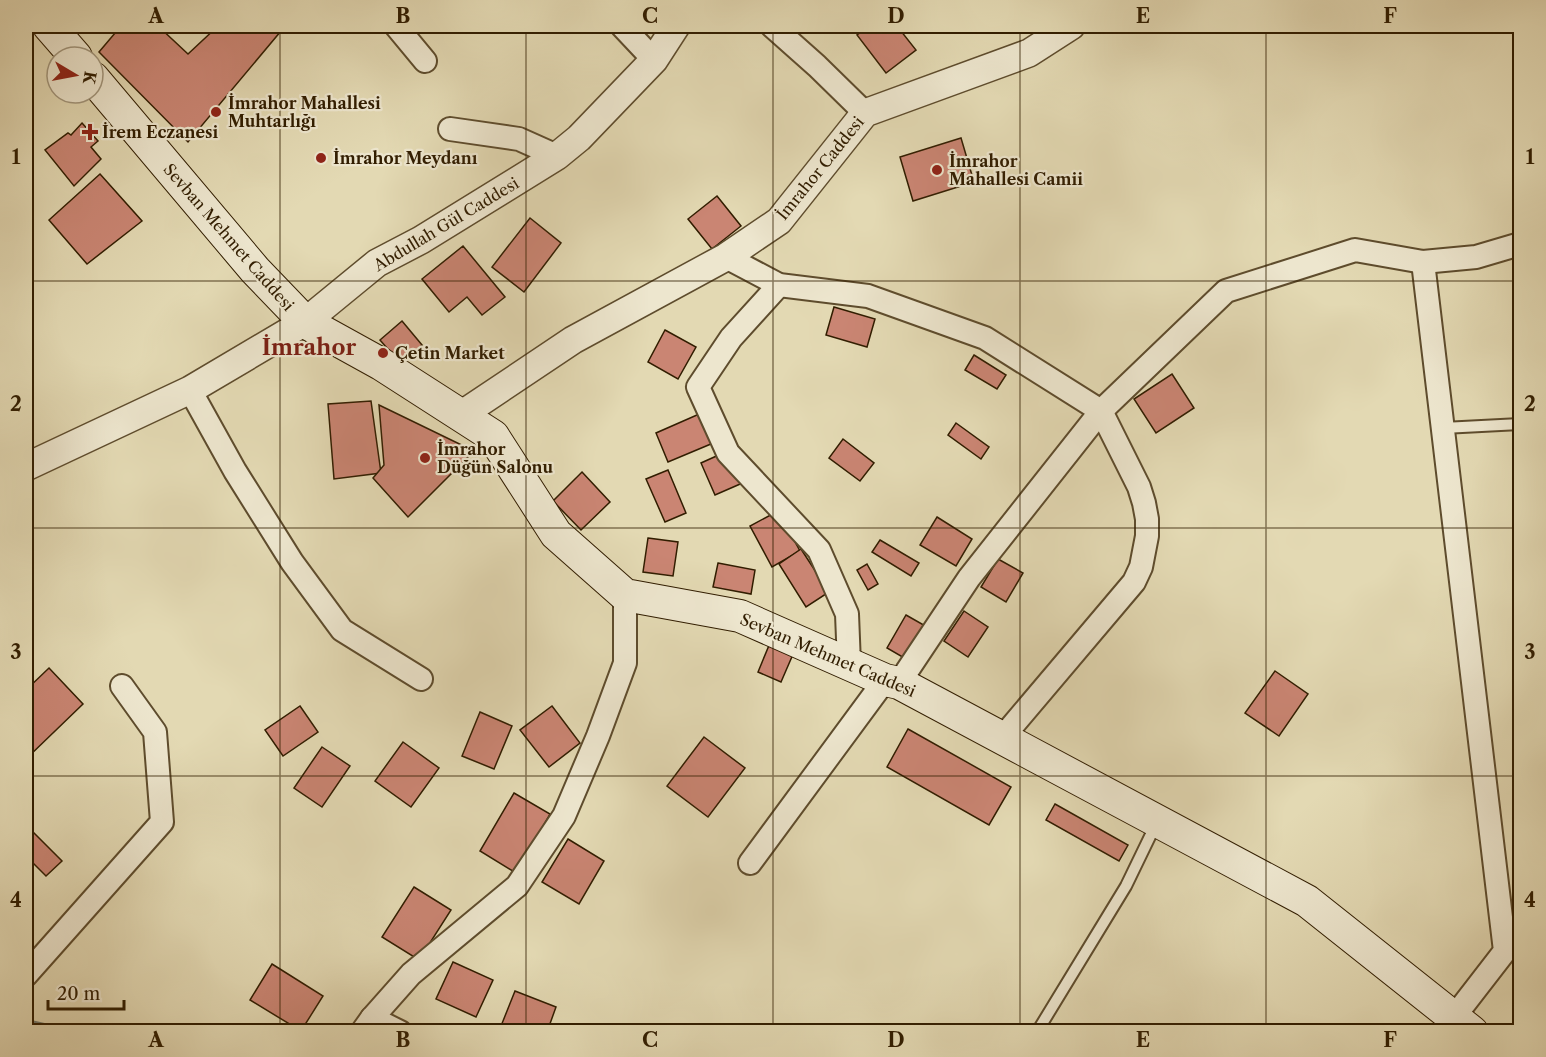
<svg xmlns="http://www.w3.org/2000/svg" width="1546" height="1057" viewBox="0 0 1546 1057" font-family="'Libre Caslon Text',serif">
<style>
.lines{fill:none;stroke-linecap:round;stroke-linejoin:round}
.stream{stroke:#70796e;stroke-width:8}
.building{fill:#ca8573;stroke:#311d00;stroke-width:1.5}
.service-casing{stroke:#5e4c2d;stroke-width:14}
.minor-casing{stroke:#5e4c2d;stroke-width:26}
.tertiary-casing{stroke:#5e4c2d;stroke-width:30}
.secondary-casing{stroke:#311d00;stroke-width:34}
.service{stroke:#ede6ce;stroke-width:10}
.minor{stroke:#ede6ce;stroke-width:22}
.tertiary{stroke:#ede6ce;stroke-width:27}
.secondary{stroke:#ede6ce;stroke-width:32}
.grid{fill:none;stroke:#311d00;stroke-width:1.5;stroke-opacity:0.55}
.poi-dot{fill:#8f2418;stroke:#ede6ce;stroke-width:2}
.labels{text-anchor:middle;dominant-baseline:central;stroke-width:4.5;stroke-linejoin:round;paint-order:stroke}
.poi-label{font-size:16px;font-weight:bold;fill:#311d00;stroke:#ede6ce;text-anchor:start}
.street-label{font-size:16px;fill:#311d00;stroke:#ede6ce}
.district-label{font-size:22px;font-weight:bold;fill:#7a1f14;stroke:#ede6ce}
.neatline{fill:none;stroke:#311d00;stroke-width:2}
.grid-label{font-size:20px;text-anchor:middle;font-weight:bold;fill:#311d00}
</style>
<rect width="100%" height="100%" fill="#e3d9b3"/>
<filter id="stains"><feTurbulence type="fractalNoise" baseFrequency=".00333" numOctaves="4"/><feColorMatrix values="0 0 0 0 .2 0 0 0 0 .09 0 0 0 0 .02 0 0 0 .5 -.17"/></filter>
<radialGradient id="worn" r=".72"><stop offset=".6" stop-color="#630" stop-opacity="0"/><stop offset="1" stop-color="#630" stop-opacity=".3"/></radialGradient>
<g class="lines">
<polyline class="stream" points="26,1023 66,1032"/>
</g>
<g class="building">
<polygon points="121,26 158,26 188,54 218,26 276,26 281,31 188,142 99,52"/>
<polygon points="869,26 897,26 916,50 886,73 857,35"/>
<polygon points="82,123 98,141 91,147 101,159 74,186 45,150 68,133 71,135"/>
<polygon points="961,138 974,182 913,201 900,157"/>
<polygon points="100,174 142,221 87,264 49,220"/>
<polygon points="717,196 741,226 712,249 688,219"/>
<polygon points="530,218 561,243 524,292 492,267"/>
<polygon points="463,246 505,297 482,315 467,297 449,312 422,279"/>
<polygon points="834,307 875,319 867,347 826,335"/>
<polygon points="402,321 422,345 401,364 380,340"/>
<polygon points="665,330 696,347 678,379 648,362"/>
<polygon points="974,355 1006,375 997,389 965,370"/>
<polygon points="1172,374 1194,408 1156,433 1134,399"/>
<polygon points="371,401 381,473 334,479 328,404"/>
<polygon points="379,405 474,451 408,517 373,478 384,465"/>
<polygon points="706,411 718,441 668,462 656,433"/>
<polygon points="956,423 989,447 981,459 948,435"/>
<polygon points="843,439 874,463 860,481 829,458"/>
<polygon points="732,449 747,481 715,495 701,463"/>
<polygon points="668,470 686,513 665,522 646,479"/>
<polygon points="582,472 610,502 581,530 553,501"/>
<polygon points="778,511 800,551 772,567 750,526"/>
<polygon points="937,517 972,539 956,566 920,545"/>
<polygon points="648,538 678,542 673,576 643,572"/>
<polygon points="880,540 919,563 911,576 872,552"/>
<polygon points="801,549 829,592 806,607 779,564"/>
<polygon points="998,559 1023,573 1006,602 981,587"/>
<polygon points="718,563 755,570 751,594 713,587"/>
<polygon points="867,564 878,584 868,590 857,570"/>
<polygon points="964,611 988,627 968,657 944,641"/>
<polygon points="906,615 936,632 918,666 887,648"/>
<polygon points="770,643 794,652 781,682 758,672"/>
<polygon points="49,668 83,704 26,759 26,690"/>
<polygon points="1275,671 1308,694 1279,736 1245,713"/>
<polygon points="300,706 318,732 283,756 265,730"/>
<polygon points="552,706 580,743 549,767 520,730"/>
<polygon points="480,712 512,726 494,769 462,756"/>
<polygon points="908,729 1011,787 989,825 887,767"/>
<polygon points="704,737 745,768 708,817 667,786"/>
<polygon points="403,742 439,768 411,807 375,781"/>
<polygon points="322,747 350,766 322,807 294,788"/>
<polygon points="514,793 550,814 516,873 480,851"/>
<polygon points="1055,804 1128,845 1119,861 1046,820"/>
<polygon points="26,825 62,861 46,876 26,856"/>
<polygon points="568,839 604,861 579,904 542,882"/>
<polygon points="414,887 451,910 419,960 382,937"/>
<polygon points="453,962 493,980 476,1017 436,999"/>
<polygon points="272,964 323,996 301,1031 250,1000"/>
<polygon points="515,991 556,1007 547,1032 515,1032 501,1026"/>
</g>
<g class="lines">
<defs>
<g id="service">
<polyline points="1443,428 1520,424"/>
<polyline points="1037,1032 1126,886 1156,824"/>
</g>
<g id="minor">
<polyline points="396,26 425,61"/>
<polyline points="622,26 654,60"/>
<polyline points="772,26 817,66 865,113"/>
<polyline points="450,129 519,139 557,156"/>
<polyline points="726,257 779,285 868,296 985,338 1101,411 1139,487 1144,503 1147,519 1147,536 1141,567 1134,582 1002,738"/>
<polyline points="1423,262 1505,951 1454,1017"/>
<polyline points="779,285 731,338 698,387 728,453 819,550 847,614 849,664"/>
<polyline points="190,390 235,471 292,562 342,630 421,679"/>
<polyline points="899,683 969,578 1101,411 1226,291 1355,250 1423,262 1476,257 1520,244"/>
<polyline points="750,863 885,680"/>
<polyline points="26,975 162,822 155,732 122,686"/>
<polyline points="372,1018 400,1032"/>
<polyline points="362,1032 372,1018 411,974 517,886 564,816 598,736 625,663 625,595"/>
</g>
<g id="tertiary">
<polyline points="461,415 573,340 726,257 779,221 865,113 1029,53 1071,26"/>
<polyline points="26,467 190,390 305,322 377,263 421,240 557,156 579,138 654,60 676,26"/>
</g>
<g id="secondary">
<polyline points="49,26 76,57"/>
<polyline points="93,78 255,270 305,322 381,364 493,436 556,534 625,595 740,616 885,680 899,683 1307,901 1472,1032"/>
</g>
</defs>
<use href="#service" class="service-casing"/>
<use href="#minor" class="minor-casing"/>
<use href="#tertiary" class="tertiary-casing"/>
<use href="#secondary" class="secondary-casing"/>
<use href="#service" class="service"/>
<use href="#minor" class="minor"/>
<use href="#tertiary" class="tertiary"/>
<use href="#secondary" class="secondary"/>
</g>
<path class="grid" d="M280,26V1032M526,26V1032M773,26V1032M1020,26V1032M1266,26V1032M26,281H1520M26,528H1520M26,776H1520"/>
<g class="poi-dot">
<circle cx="216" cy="112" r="6"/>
<path d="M87 123h6v6h6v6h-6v6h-6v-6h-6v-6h6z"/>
<circle cx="321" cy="158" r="6"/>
<circle cx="937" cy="170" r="6"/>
<circle cx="383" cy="353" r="6"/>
<circle cx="425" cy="458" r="6"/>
</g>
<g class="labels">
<g class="poi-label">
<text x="228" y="103">İmrahor Mahallesi<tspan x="228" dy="18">Muhtarlığı</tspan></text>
<text x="102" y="132">İrem Eczanesi</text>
<text x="333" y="158">İmrahor Meydanı</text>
<text x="949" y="161">İmrahor<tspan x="949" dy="18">Mahallesi Camii</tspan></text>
<text x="395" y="353">Çetin Market</text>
<text x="437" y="449">İmrahor<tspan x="437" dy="18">Düğün Salonu</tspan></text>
</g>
<g class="street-label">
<text transform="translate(820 168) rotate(-51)">İmrahor Caddesi</text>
<text transform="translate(446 224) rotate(-31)">Abdullah Gül Caddesi</text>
<text transform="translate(229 237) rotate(49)">Sevban Mehmet Caddesi</text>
<text transform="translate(828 655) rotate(23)">Sevban Mehmet Caddesi</text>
</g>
<g class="district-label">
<text x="309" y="347">İmrahor</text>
</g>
</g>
<rect width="1546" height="1057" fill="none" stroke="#e3d9b3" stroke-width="66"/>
<g transform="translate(75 75) rotate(100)"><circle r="28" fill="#ede6ce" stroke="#a2967c" stroke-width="1.5"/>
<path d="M0-4.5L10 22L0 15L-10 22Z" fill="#8f2418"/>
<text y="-9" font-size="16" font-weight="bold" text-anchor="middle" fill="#311d00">K</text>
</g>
<path d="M48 1000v9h76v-9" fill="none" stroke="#311d00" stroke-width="3"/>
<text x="57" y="1000" font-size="18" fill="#311d00" stroke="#ede6ce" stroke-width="4.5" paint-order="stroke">20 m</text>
<rect x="33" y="33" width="1480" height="991" class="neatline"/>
<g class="grid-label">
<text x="156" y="23">A</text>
<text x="403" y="23">B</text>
<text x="650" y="23">C</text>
<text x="896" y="23">D</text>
<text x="1143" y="23">E</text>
<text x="1390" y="23">F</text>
<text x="16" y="164">1</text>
<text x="1530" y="164">1</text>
<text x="16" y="411">2</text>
<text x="1530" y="411">2</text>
<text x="16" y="659">3</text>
<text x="1530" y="659">3</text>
<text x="16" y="907">4</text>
<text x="1530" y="907">4</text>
<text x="156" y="1047">A</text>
<text x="403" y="1047">B</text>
<text x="650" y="1047">C</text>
<text x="896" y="1047">D</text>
<text x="1143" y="1047">E</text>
<text x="1390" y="1047">F</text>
</g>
<rect width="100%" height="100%" filter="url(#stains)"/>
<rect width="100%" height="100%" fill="url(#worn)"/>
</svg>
